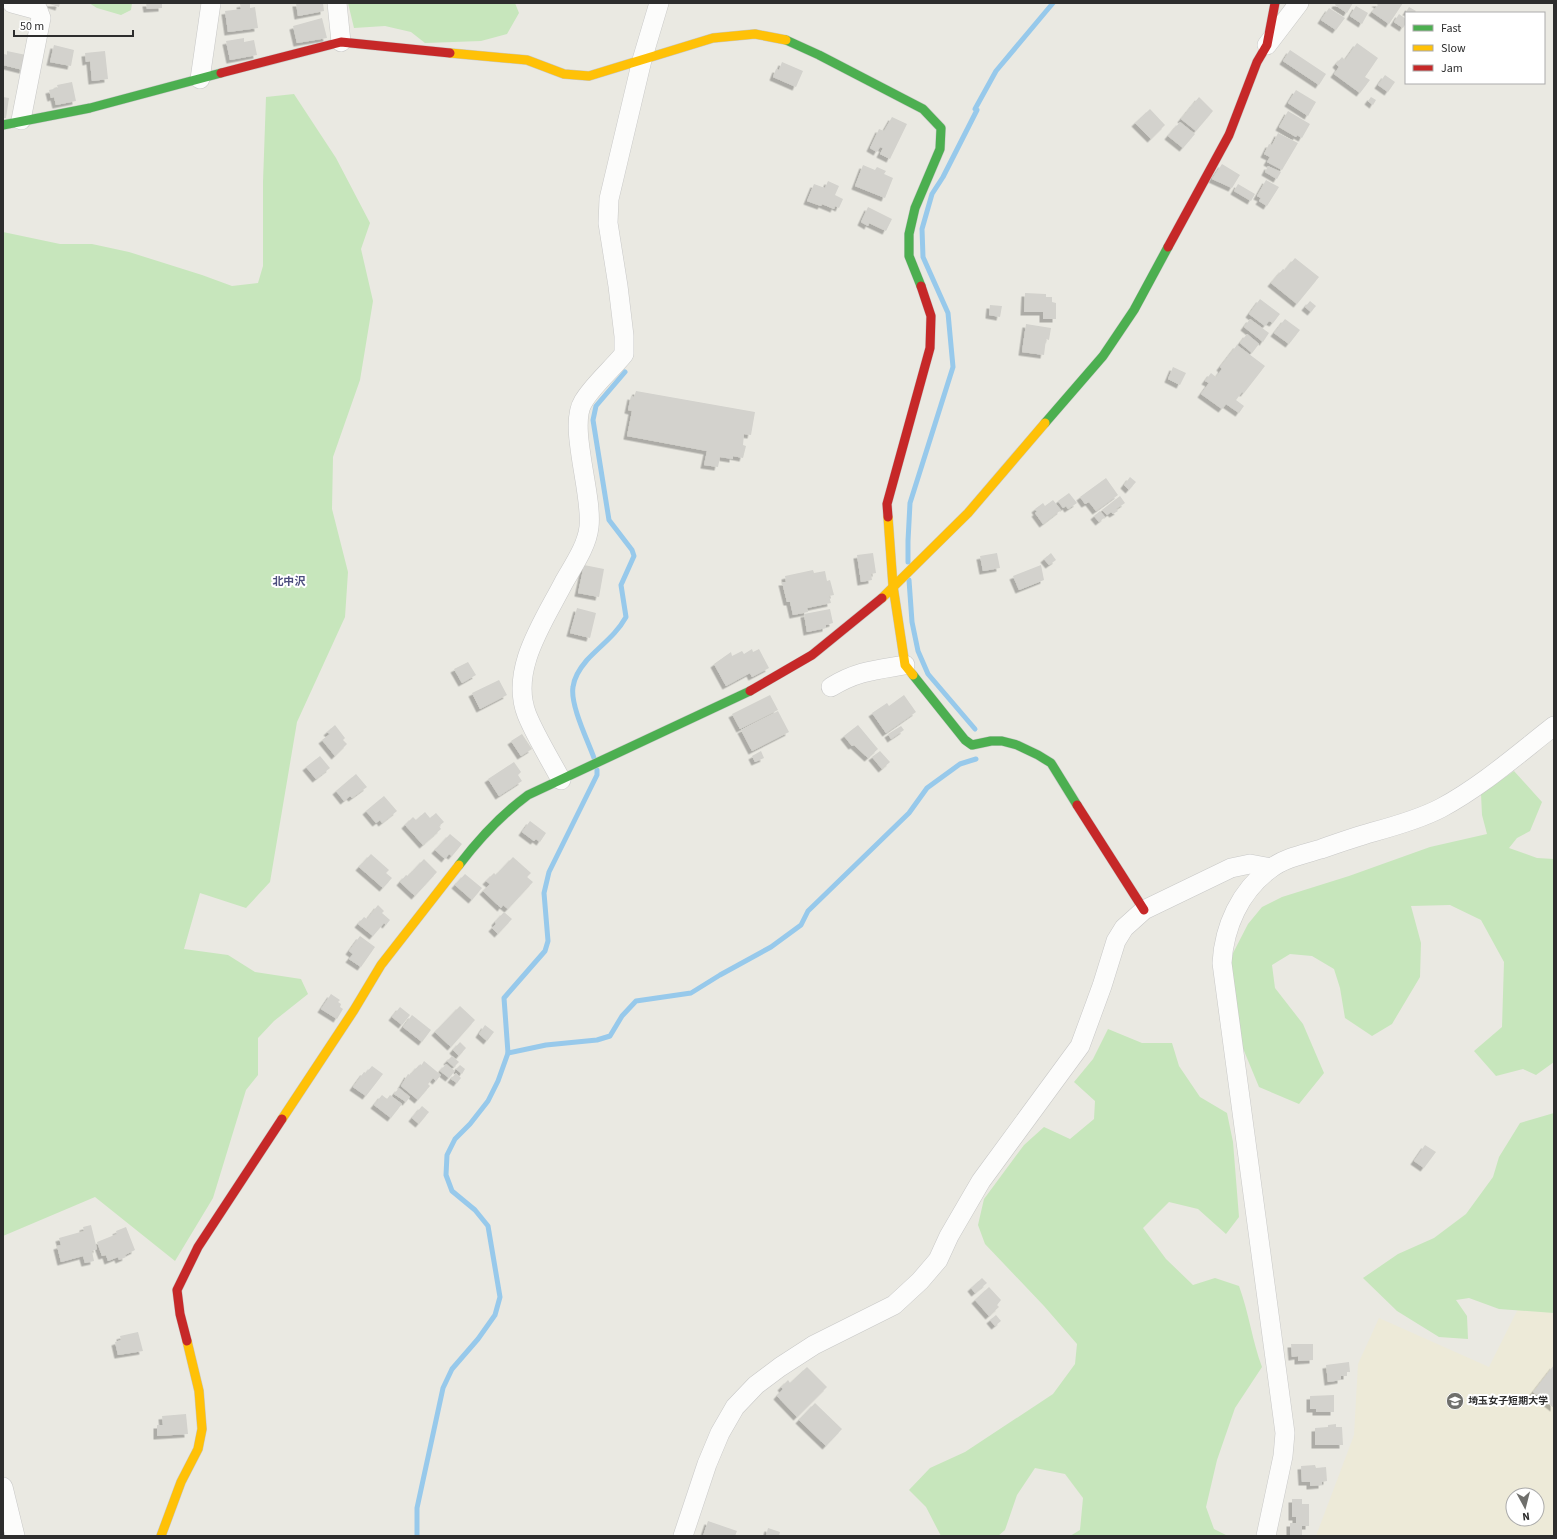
<svg xmlns="http://www.w3.org/2000/svg" width="1557" height="1539" viewBox="0 0 1557 1539" font-family="'Source Sans 3','Noto Sans JP',sans-serif">
<style>
.education{fill:#edead8;fill-rule:evenodd}
.green{fill:#c7e6bc}
.lines{fill:none;stroke-linecap:round;stroke-linejoin:round}
.stream{stroke:#97c9eb;stroke-width:5}
.building{fill:#d3d2cd;filter:url(#shadow)}
.street-casing{stroke:#c8c8c7;stroke-width:20}
.fast-casing{stroke:#c8c8c7;stroke-width:10}
.slow-casing{stroke:#c8c8c7;stroke-width:10}
.jam-casing{stroke:#c8c8c7;stroke-width:10}
.street{stroke:#fcfcfb;stroke-width:19}
.fast{stroke:#4caf50;stroke-width:9}
.slow{stroke:#ffc107;stroke-width:9}
.jam{stroke:#c62828;stroke-width:9}
.labels{text-anchor:middle;dominant-baseline:central;stroke-width:4;stroke-linejoin:round;paint-order:stroke}
.poi-label{font-size:10px;font-weight:bold;fill:#2d2d2d;stroke:#fff;text-anchor:start}
.neighbourhood-label{font-size:11px;font-weight:bold;fill:#4c4e7e;stroke:#fff}
</style>
<defs>
<filter id="shadow"><feDropShadow dx="-3.5" dy="3.5" stdDeviation="0" flood-color="#0004"/></filter>
</defs>
<rect width="100%" height="100%" fill="#eae9e2"/>
<path class="education" d="M1554,1303V1536H1316L1354,1435L1358,1364L1379,1318L1489,1367L1519,1307ZM1513,1495H1537V1519H1513Z"/>
<g class="green">
<polygon points="89,3 132,3 131,10 121,15 97,8"/>
<polygon points="348,3 515,3 519,13 507,34 481,41 425,43 411,32 385,26 354,28"/>
<polygon points="294,94 336,158 370,223 361,249 373,301 360,380 333,457 332,509 348,572 345,617 297,722 270,882 246,908 200,893 184,949 228,955 255,972 301,979 308,994 274,1021 258,1038 258,1075 246,1090 213,1198 175,1261 95,1197 3,1236 3,232 60,244 92,244 129,252 202,275 232,286 258,283 263,266 263,182 266,97"/>
<polygon points="1514,771 1542,802 1530,831 1517,838 1509,848 1537,858 1554,859 1554,1062 1536,1075 1523,1069 1496,1076 1474,1051 1502,1027 1504,962 1481,920 1450,905 1411,906 1421,943 1420,977 1392,1024 1372,1036 1345,1018 1340,988 1334,969 1312,956 1290,954 1272,965 1275,988 1303,1024 1324,1073 1299,1104 1259,1087 1242,1046 1232,1001 1231,957 1248,924 1262,907 1282,897 1349,876 1430,847 1487,834 1482,815 1481,794"/>
<path d="M1108,1029L1142,1043H1172L1179,1066L1200,1097L1227,1113L1233,1142L1239,1217L1226,1234L1198,1209L1169,1202L1143,1228L1166,1259L1193,1285L1215,1278L1239,1286C1249,1313 1252,1340 1262,1367L1235,1408L1217,1460L1206,1507L1214,1529L1228,1536H1070L1080,1530L1083,1498L1065,1474L1035,1468L1017,1495L1005,1530L998,1536H941L926,1507L909,1490L930,1468L965,1452L1053,1394L1075,1364L1077,1344L1044,1306L985,1244L978,1225L984,1199L1024,1145L1044,1127L1070,1139L1094,1119L1095,1101L1074,1082L1093,1059Z"/>
<polygon points="1554,1113 1554,1313 1499,1309 1469,1298 1456,1300 1467,1316 1468,1339 1439,1337 1397,1311 1363,1278 1398,1254 1434,1238 1466,1214 1493,1177 1499,1157 1520,1123"/>
</g>
<g class="lines">
<g class="stream">
<polyline points="908,562 908,541 910,503 953,367 948,313 923,257 922,229 932,194 943,177 977,110 975,109 996,71 1053,3"/>
<polyline points="909,580 912,622 918,651 928,674 975,729"/>
<path d="M594,758C588,741 570,705 573,687C574,678 581,667 587,660C601,645 616,635 626,617L621,585L634,556L632,550L609,520L593,420L596,406L625,372"/>
<polyline points="508,1053 546,1045 597,1040 610,1036 622,1016 636,1001 691,993 720,975 771,947 801,925 808,911 909,813 927,788 960,764 976,759"/>
<polyline points="417,1536 417,1508 443,1388 452,1369 478,1339 495,1315 500,1297 488,1226 475,1210 452,1191 446,1175 447,1155 455,1139 470,1124 488,1101 498,1081 508,1053 504,998 545,951 548,941 544,893 549,872 597,775 597,770"/>
</g>
</g>
<g class="building">
<polygon points="46,3 60,3 59,7"/>
<polygon points="146,3 162,3 162,8 147,9"/>
<polygon points="246,3 250,3 250,8 255,7 258,28 228,32 225,11 241,9 240,4"/>
<polygon points="296,3 323,3 324,11 298,16"/>
<polygon points="1336,3 1353,3 1347,13 1335,5"/>
<polygon points="1375,3 1403,3 1389,24 1372,12 1378,5"/>
<polygon points="1356,6 1368,13 1362,24 1350,16"/>
<polygon points="1409,7 1416,11 1414,13 1406,12"/>
<polygon points="1329,8 1345,18 1336,30 1321,20"/>
<polygon points="1399,14 1406,19 1406,23 1403,28 1394,22"/>
<polygon points="322,18 327,38 297,43 293,26"/>
<polygon points="244,38 244,42 254,40 257,55 230,60 226,41"/>
<polygon points="1357,43 1378,58 1365,77 1370,80 1360,93 1334,74 1339,67 1336,64 1342,57 1345,60"/>
<polygon points="54,45 74,50 71,66 50,62"/>
<polygon points="1290,50 1326,74 1319,85 1283,61"/>
<polygon points="7,51 26,55 23,70 3,65 3,54 7,55"/>
<polygon points="105,51 108,79 92,81 90,61 86,62 85,53"/>
<polygon points="782,62 803,71 796,87 773,77 776,69 779,70"/>
<polygon points="1385,75 1395,82 1388,92 1378,85"/>
<polygon points="72,82 76,101 56,105 54,97 51,98 49,90 58,88 57,85"/>
<polygon points="1296,90 1316,102 1308,116 1288,103"/>
<polygon points="3,97 9,98 6,118 3,118"/>
<polygon points="1199,97 1213,111 1196,131 1181,119"/>
<polygon points="1371,97 1376,100 1373,105 1368,101"/>
<polygon points="1150,109 1165,125 1151,139 1135,123"/>
<polygon points="1288,111 1310,124 1302,138 1297,135 1296,137 1279,127"/>
<polygon points="892,117 907,124 890,159 880,154 883,148 880,147 877,152 870,148 879,129 884,131"/>
<polygon points="1180,122 1195,134 1183,148 1168,136"/>
<polygon points="1278,133 1298,143 1282,170 1267,162 1270,157 1264,154 1269,144 1272,145"/>
<polygon points="1222,164 1240,175 1232,188 1212,179"/>
<polygon points="863,165 875,170 877,167 886,171 884,174 893,178 885,198 855,186"/>
<polygon points="1268,166 1281,172 1277,179 1265,172"/>
<polygon points="1266,180 1279,187 1267,206 1259,201 1261,198 1257,196"/>
<polygon points="828,181 839,186 835,195 843,199 839,208 835,206 834,209 822,204 821,206 807,201 814,184 825,188"/>
<polygon points="1238,184 1255,194 1251,201 1234,191"/>
<polygon points="868,207 892,219 886,231 869,223 868,226 861,222"/>
<polygon points="1295,258 1319,277 1297,304 1271,283 1283,269 1285,270"/>
<polygon points="1025,293 1046,294 1046,297 1052,297 1052,302 1056,303 1056,319 1043,319 1043,312 1024,312"/>
<polygon points="1260,299 1280,314 1273,323 1269,321 1265,326 1249,314"/>
<polygon points="1310,301 1316,306 1311,312 1305,307"/>
<polygon points="990,305 1002,306 1000,317 989,315"/>
<polygon points="1250,319 1269,333 1263,342 1244,327"/>
<polygon points="1285,319 1300,330 1289,344 1274,333"/>
<polygon points="1026,324 1051,328 1049,340 1046,339 1044,355 1022,352"/>
<polygon points="1247,334 1259,344 1252,353 1240,343"/>
<polygon points="1237,345 1265,366 1244,393 1242,392 1236,400 1244,406 1239,413 1226,404 1222,409 1201,394 1209,383 1205,381 1211,373 1216,377 1222,369 1220,367"/>
<polygon points="1173,367 1186,373 1180,385 1168,379"/>
<polygon points="636,391 755,412 751,435 744,434 743,445 746,446 743,458 733,456 733,459 720,457 718,467 704,465 707,451 627,436 632,411 628,410 631,396 634,397"/>
<polygon points="1130,477 1136,482 1129,490 1124,485"/>
<polygon points="1106,478 1118,495 1096,511 1089,502 1085,504 1080,497"/>
<polygon points="1069,493 1077,503 1068,509 1066,506 1063,508 1058,501"/>
<polygon points="1120,496 1125,503 1116,509 1118,511 1113,514 1111,512 1107,515 1102,510"/>
<polygon points="1053,500 1061,510 1043,524 1035,513 1037,512 1035,509 1043,503 1045,506"/>
<polygon points="1100,511 1105,517 1099,522 1094,516"/>
<polygon points="873,553 876,573 871,574 872,580 861,582 857,555"/>
<polygon points="997,553 1000,568 983,571 980,556"/>
<polygon points="1051,553 1056,560 1049,565 1044,559"/>
<polygon points="584,565 604,569 599,597 578,593"/>
<polygon points="1041,565 1044,580 1019,590 1013,576"/>
<polygon points="813,570 814,573 825,571 827,581 830,580 834,595 829,596 831,603 807,608 808,612 793,615 790,602 787,602 782,582 786,582 785,576"/>
<polygon points="577,608 596,613 590,638 570,633"/>
<polygon points="830,609 833,623 826,625 826,628 807,632 804,614"/>
<polygon points="752,649 753,652 759,649 769,668 752,677 750,673 726,686 714,664 731,652 732,656 742,651 744,654"/>
<polygon points="468,662 476,675 462,683 454,669"/>
<polygon points="499,680 507,695 480,709 472,693"/>
<polygon points="770,695 778,710 740,729 732,714"/>
<polygon points="904,695 916,712 886,733 872,713 887,703 889,706"/>
<polygon points="778,711 789,732 752,751 741,730"/>
<polygon points="335,725 345,738 343,740 347,744 335,756 322,740 330,734 327,732"/>
<polygon points="858,725 878,749 868,758 854,745 852,746 844,736"/>
<polygon points="901,726 904,730 891,739 888,734"/>
<polygon points="522,734 532,749 521,756 511,741"/>
<polygon points="761,751 764,758 755,762 752,756"/>
<polygon points="880,751 890,762 882,769 872,757"/>
<polygon points="320,756 330,768 316,779 306,767"/>
<polygon points="514,762 521,772 518,775 522,781 499,796 488,779"/>
<polygon points="356,774 367,787 352,798 350,796 344,801 336,791"/>
<polygon points="384,796 397,811 382,823 380,820 376,823 366,811"/>
<polygon points="425,812 430,818 436,813 444,822 439,826 441,829 423,845 405,825 413,817 416,820"/>
<polygon points="530,821 546,833 540,842 536,839 534,841 522,832"/>
<polygon points="450,834 462,844 452,856 449,854 445,859 435,850"/>
<polygon points="371,854 389,870 386,873 392,878 383,888 359,867"/>
<polygon points="513,857 531,873 527,877 533,882 508,909 503,905 501,908 483,891 490,884 486,881 494,873 496,875"/>
<polygon points="424,859 437,872 415,896 400,882 406,875 408,876"/>
<polygon points="465,874 482,888 472,900 455,885"/>
<polygon points="378,905 384,911 382,913 390,920 386,925 384,923 373,936 358,924 364,917 367,919"/>
<polygon points="504,912 512,919 498,934 492,928 496,924 495,922"/>
<polygon points="360,936 375,947 361,967 349,959 353,954 349,951"/>
<polygon points="331,994 340,1000 338,1002 341,1004 340,1007 343,1009 337,1019 321,1009"/>
<polygon points="460,1006 475,1020 451,1047 435,1032"/>
<polygon points="400,1007 410,1015 402,1025 392,1017"/>
<polygon points="412,1015 431,1030 422,1042 403,1027"/>
<polygon points="485,1025 494,1032 487,1041 479,1034"/>
<polygon points="460,1042 466,1048 459,1056 453,1050"/>
<polygon points="452,1056 459,1062 454,1067 447,1061"/>
<polygon points="424,1061 441,1075 436,1081 433,1078 428,1084 430,1086 418,1100 401,1086 408,1074 410,1075 419,1065 421,1066"/>
<polygon points="446,1064 455,1071 449,1078 440,1071"/>
<polygon points="460,1065 465,1069 462,1074 456,1069"/>
<polygon points="372,1066 383,1074 366,1096 353,1087 364,1072 366,1073"/>
<polygon points="456,1073 461,1078 457,1083 451,1079"/>
<polygon points="399,1088 410,1097 406,1102 394,1094"/>
<polygon points="382,1095 387,1099 390,1095 402,1104 391,1118 374,1105"/>
<polygon points="422,1106 429,1112 419,1124 412,1118"/>
<polygon points="1425,1145 1436,1152 1424,1168 1414,1161"/>
<polygon points="91,1225 97,1249 92,1251 94,1261 85,1263 83,1256 61,1262 57,1246 61,1245 59,1238 84,1231 83,1227"/>
<polygon points="126,1227 135,1250 125,1255 126,1257 119,1260 118,1257 108,1261 106,1255 102,1256 97,1242 117,1234 116,1231"/>
<polygon points="982,1278 987,1283 975,1293 971,1288"/>
<polygon points="989,1287 1001,1300 997,1305 999,1307 989,1316 975,1300"/>
<polygon points="996,1315 1001,1321 995,1326 990,1320"/>
<polygon points="138,1332 143,1351 118,1355 115,1342 121,1340 120,1336"/>
<polygon points="1291,1344 1313,1344 1313,1360 1298,1361 1298,1356 1292,1357"/>
<polygon points="1349,1362 1350,1372 1347,1372 1347,1376 1341,1376 1341,1380 1328,1382 1326,1365"/>
<polygon points="1554,1365 1554,1408 1533,1392"/>
<polygon points="807,1367 827,1387 797,1417 777,1396 783,1389 781,1387 788,1380 790,1383"/>
<polygon points="1334,1395 1334,1412 1316,1412 1316,1409 1310,1409 1310,1396"/>
<polygon points="815,1403 842,1429 826,1446 799,1420"/>
<polygon points="186,1414 188,1434 157,1436 157,1425 163,1425 162,1416"/>
<polygon points="1336,1424 1336,1427 1342,1427 1343,1445 1315,1445 1315,1428 1328,1427 1328,1425"/>
<polygon points="1315,1465 1316,1468 1326,1467 1327,1481 1322,1482 1322,1485 1310,1486 1310,1482 1302,1482 1301,1466"/>
<polygon points="1292,1499 1302,1499 1302,1504 1309,1504 1309,1526 1302,1526 1302,1536 1290,1536 1290,1523 1296,1523 1296,1517 1292,1517"/>
<polygon points="708,1521 737,1531 735,1536 703,1536"/>
<polygon points="768,1528 780,1532 779,1536 766,1536"/>
</g>
<g class="lines">
<defs>
<g id="street">
<polyline points="12,3 38,10 41,18 21,120"/>
<polyline points="337,3 341,42"/>
<polyline points="1267,45 1299,3"/>
<polyline points="200,79 211,3"/>
<path d="M831,687C857,671 875,670 905,665"/>
<path d="M561,780C550,759 536,737 527,715C509,670 544,621 564,582C573,566 587,546 589,527C593,495 568,426 583,402C592,386 612,369 624,354V336L618,286L608,223L609,199L642,60L659,3"/>
<polyline points="3,1487 15,1536"/>
<polyline points="683,1536 707,1464 720,1433 735,1407 756,1385 780,1367 814,1345 894,1305 920,1281 938,1260 949,1236 981,1181 1080,1046 1102,986 1116,941 1124,928 1144,910 1231,868 1250,864 1271,868"/>
<path d="M1266,1536L1283,1456L1285,1433L1222,963C1224,927 1240,891 1270,869C1284,858 1304,854 1321,849C1338,843 1355,837 1373,832C1395,826 1420,819 1441,808C1482,786 1518,754 1554,726"/>
</g>
<g id="fast">
<polyline points="786,40 819,55 923,109 941,128 940,149 915,208 909,234 909,256 921,286"/>
<polyline points="3,125 90,108 221,73"/>
<polyline points="1045,423 1103,356 1134,310 1168,247"/>
<polyline points="913,675 965,740 972,745 991,741 1002,741 1017,745 1038,755 1051,763 1077,805"/>
<path d="M459,865C479,839 501,815 528,795L750,691"/>
</g>
<g id="slow">
<polyline points="450,53 527,60 564,74 589,76 713,38 755,34 786,40"/>
<polyline points="888,517 893,586 905,665 913,675"/>
<polyline points="882,598 968,513 1045,423"/>
<polyline points="282,1119 354,1010 381,965 459,865"/>
<polyline points="161,1536 181,1482 198,1449 202,1429 199,1391 187,1341"/>
</g>
<g id="jam">
<polyline points="221,73 341,42 450,53"/>
<polyline points="1168,247 1229,135 1257,62 1267,45 1275,3"/>
<polyline points="888,517 887,504 930,348 931,316 921,286"/>
<polyline points="750,691 812,655 882,598"/>
<polyline points="1077,805 1144,910"/>
<polyline points="187,1341 180,1314 177,1290 198,1247 282,1119"/>
</g>
</defs>
<use href="#street" class="street-casing"/>
<use href="#fast" class="fast-casing"/>
<use href="#slow" class="slow-casing"/>
<use href="#jam" class="jam-casing"/>
<use href="#street" class="street"/>
<use href="#fast" class="fast"/>
<use href="#slow" class="slow"/>
<use href="#jam" class="jam"/>
</g>
<defs>
<symbol id="university-disc" viewBox="-11 -11 22 22"><circle r="9.5" fill="#6f6f6c" stroke="#fff"/><path d="M0-5L7-2L0 1L-7-2ZM-4 1L0 2.5L4 1V4Q0 6-4 4Z" fill="#fff"/></symbol>
</defs>
<g fill-rule="evenodd">
<use href="#university-disc" x="1445" y="1391" width="20" height="20"/>
</g>
<g class="labels">
<g class="poi-label">
<text x="1468" y="1401">埼玉女子短期大学</text>
</g>
<g class="neighbourhood-label">
<text x="289" y="581">北中沢</text>
</g>
</g>
<rect width="1557" height="1539" fill="none" stroke="#2d2d2d" stroke-width="8"/>
<rect x="1405" y="12" width="140" height="72" fill="#ffffff" stroke="#ababab"/>
<rect x="1413" y="25" width="20" height="6" fill="#4caf50" stroke="#ababab"/>
<text x="1441" y="32" font-size="12" fill="#2d2d2d">Fast</text>
<rect x="1413" y="45" width="20" height="6" fill="#ffc107" stroke="#ababab"/>
<text x="1441" y="52" font-size="12" fill="#2d2d2d">Slow</text>
<rect x="1413" y="65" width="20" height="6" fill="#c62828" stroke="#ababab"/>
<text x="1441" y="72" font-size="12" fill="#2d2d2d">Jam</text>
<g transform="translate(1525 1507) rotate(173)"><circle r="19" fill="#ffffff" stroke="#ababab"/>
<path d="M0-3L7 15L0 10L-7 15Z" fill="#6f6f6c"/>
<text y="-6" font-size="11" font-weight="bold" text-anchor="middle" fill="#2d2d2d">N</text>
</g>
<path d="M14 30v6h119v-6" fill="none" stroke="#2d2d2d" stroke-width="2"/>
<text x="20" y="30" font-size="12" fill="#2d2d2d" stroke="#ffffff" stroke-width="3" paint-order="stroke">50 m</text>
</svg>
